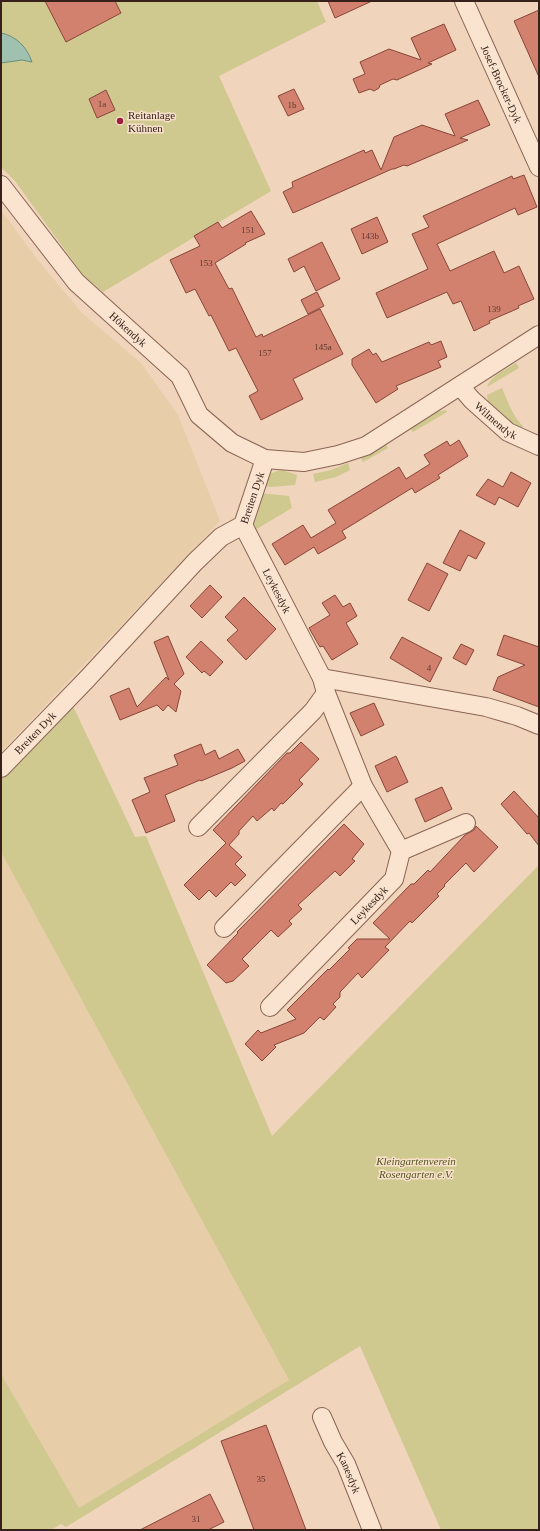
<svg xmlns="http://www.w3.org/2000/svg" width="540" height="1531" viewBox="0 0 540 1531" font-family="Georgia,serif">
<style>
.farmland{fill:#e7cea8}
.green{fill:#cfc88f}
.water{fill:#a0c1b0;stroke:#678f7c}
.building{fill:#d2816e;stroke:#894638}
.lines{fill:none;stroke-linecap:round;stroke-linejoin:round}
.minor-casing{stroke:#896454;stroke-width:20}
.minor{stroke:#fbe4cf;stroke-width:18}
.poi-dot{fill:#9c203d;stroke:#f8e1cb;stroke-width:1.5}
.labels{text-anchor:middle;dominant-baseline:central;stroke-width:3;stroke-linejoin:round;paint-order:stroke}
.number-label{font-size:9px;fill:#5e392f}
.street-label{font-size:11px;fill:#37211a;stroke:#f8e1cb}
.poi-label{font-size:11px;fill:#37211a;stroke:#f8e1cb;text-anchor:start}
.park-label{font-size:11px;font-style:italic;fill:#53541f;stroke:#f8e1cb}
</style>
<rect width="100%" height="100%" fill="#f0d4bb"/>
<g class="farmland">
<polygon points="1,210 37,259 82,313 141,363 178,415 220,521 1,752"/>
<polygon points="1,852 289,1380 79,1508 1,1374"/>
</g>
<g class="green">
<polygon points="1,1 317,1 326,22 219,76 271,191 103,292 83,275 15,181 1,167"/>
<path d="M516,363L519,368L487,387C491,375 506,369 516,363Z"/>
<path d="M502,388C508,402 512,415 523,426L522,428C509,421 487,412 487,395Z"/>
<polygon points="446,410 447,412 413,432 410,428 435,412"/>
<polygon points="385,443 388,448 363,462 360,457"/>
<polygon points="348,463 350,470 336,477 315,482 313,474 331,470"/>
<path d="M282,470L297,475L295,485L271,487L258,485C265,476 271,472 282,470Z"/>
<polygon points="259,493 289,496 292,508 255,530 250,519"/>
<polygon points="72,704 135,837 146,836 272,1136 539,865 539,1530 441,1530 360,1346 66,1527 61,1524 51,1530 1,1530 1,1374 79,1508 289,1380 1,852 1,776"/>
</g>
<path class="water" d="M1,33C16,36 27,47 32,62L22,60L1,63Z"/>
<g class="building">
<polygon points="45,1 115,1 121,13 66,42"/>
<polygon points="328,1 372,1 335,18"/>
<polygon points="539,10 539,77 514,21"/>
<polygon points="444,24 456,50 428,63 432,64 397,80 393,79 380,85 379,88 374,91 370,89 359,93 353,79 365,74 360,62 389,49 421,60 411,38"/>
<polygon points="294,89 304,109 288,116 278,96"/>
<polygon points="106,90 115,110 97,118 89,99"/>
<polygon points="478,100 490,125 460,138 468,140 407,166 404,165 394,169 392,169 293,213 283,192 293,187 292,182 364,150 365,153 372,150 381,170 394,137 422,125 455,136 445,114"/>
<polygon points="524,175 537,207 518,215 515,208 437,244 450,271 494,251 504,273 519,266 534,299 518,306 519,308 489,321 490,323 474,331 461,301 453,304 447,292 387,318 376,293 428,269 412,234 429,227 423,216 512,176 513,179"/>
<polygon points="251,211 265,234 245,243 246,244 215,263 229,289 232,288 256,337 262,334 263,337 320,309 343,354 293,379 303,399 261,420 249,396 258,391 236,348 229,351 211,315 209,316 195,289 186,293 170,260 200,246 194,236 218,222 222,228"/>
<polygon points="377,217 388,242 362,254 351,229"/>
<polygon points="322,242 340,279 316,291 304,266 294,272 288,259"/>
<polygon points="317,292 324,306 308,314 301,300"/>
<polygon points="441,341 447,357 438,361 441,367 396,386 398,389 376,403 352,365 352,359 369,349 373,355 376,353 382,362 429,342 431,345"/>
<polygon points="459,440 468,456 438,475 440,478 415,493 412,488 368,515 342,531 346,538 318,554 314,547 285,565 272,544 303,525 311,538 336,523 328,510 399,467 406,479 430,464 424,455 447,441 450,446"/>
<polygon points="511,472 531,483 518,507 499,497 495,505 476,495 488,479 503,487"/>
<polygon points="460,530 485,543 476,559 468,555 460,571 443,563"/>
<polygon points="427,563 448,574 429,611 408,600"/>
<polygon points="210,585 222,597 202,618 190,606"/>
<polygon points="335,595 343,607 350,603 357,616 346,623 358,644 332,660 323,646 320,647 309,628 330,615 322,603"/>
<polygon points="244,597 276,629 246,660 227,640 238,630 225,617"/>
<polygon points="504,635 539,647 539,707 493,690 498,677 525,665 497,655"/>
<polygon points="168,636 184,674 174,684 181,691 176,712 168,705 163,711 157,705 120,720 110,696 129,688 137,707 166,677 169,680 154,642"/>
<polygon points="402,637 442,658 430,682 390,658"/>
<polygon points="201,641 223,662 210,676 204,671 202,673 186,657"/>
<polygon points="461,644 474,650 466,665 453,658"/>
<polygon points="374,703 384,725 361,736 350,713"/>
<polygon points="301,742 319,759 299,780 303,784 283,804 281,803 274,811 272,808 257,821 253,816 239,831 239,834 229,845 242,857 235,864 246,875 235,886 231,882 216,897 209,890 199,900 184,885 226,843 213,830 287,753 290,753"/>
<polygon points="201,744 205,755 215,750 219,759 238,749 245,761 232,768 201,781 200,780 165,795 175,821 146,833 132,800 150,792 144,778 178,765 174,755"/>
<polygon points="396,756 408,782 387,792 375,766"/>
<polygon points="442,787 452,809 425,822 415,799"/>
<polygon points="514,791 539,818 539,846 529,833 527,834 501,804"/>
<polygon points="344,824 364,844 352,859 355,861 340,876 335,871 298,905 302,909 289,921 292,924 278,937 271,930 242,959 249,966 233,981 226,983 207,965 238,933 237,932"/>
<polygon points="476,826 498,847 474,872 466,863 444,885 445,886 437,894 439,896 412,923 410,921 385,947 389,950 362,978 358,973 340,992 340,997 333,1004 336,1007 324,1020 320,1017 304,1033 274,1045 276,1047 262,1061 245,1044 258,1030 261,1033 296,1019 287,1010 328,969 329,970 350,949 348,948 357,939 390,939 373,923 411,884 414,884 428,870 430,872 465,835 474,830"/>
<polygon points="266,1425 294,1498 306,1530 254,1530 221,1441"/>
<polygon points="210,1494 224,1522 208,1530 140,1530"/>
</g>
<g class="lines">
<defs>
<g id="minor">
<path id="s1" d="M464,1L539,167"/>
<path id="s2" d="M1,185L76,282L180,376L199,415L232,443L265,459L304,462L338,455L366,446L539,335"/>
<path id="s3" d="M460,386L472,400L508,432L539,446"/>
<path id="s4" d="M243,525L322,678L326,693L363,786L401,851L394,879L270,1007"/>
<polyline points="322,678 486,707 517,716 539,725"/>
<path id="s5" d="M1,768L87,679L195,562L221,537L243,525L265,459"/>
<polyline points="198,827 313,711 326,693"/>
<polyline points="401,851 466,823"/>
<polyline points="224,928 363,786"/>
<path id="s6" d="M322,1417L333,1442L346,1464L372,1530"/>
</g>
</defs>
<use href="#minor" class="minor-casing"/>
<use href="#minor" class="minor"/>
</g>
<circle class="poi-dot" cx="120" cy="121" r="4"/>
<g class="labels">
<g class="number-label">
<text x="102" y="104">1a</text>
<text x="292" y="105">1b</text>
<text x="248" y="230">151</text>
<text x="370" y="236">143b</text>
<text x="206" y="263">153</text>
<text x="494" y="309">139</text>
<text x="323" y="347">145a</text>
<text x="265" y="353">157</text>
<text x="429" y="668">4</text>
<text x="261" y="1479">35</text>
<text x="196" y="1519">31</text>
</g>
<g class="street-label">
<text stroke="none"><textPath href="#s1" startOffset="91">Josef-Brocker-Dyk</textPath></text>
<text stroke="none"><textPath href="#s2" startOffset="193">Hökendyk</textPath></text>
<text stroke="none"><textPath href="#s3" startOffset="50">Wilmendyk</textPath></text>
<text stroke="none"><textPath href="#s5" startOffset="373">Breiten Dyk</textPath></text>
<text stroke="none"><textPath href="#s4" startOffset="74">Leykesdyk</textPath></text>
<text stroke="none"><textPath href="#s5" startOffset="49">Breiten Dyk</textPath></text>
<text transform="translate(369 905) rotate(-46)">Leykesdyk</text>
<text stroke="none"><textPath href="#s6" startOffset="62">Kanesdyk</textPath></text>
</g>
<g class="poi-label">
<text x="128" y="115">Reitanlage<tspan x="128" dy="13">Kühnen</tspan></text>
</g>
<g class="park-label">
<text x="416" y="1161">Kleingartenverein<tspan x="416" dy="13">Rosengarten e.V.</tspan></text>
</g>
</g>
<rect width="540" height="1531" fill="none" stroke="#37211a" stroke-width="4"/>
</svg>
